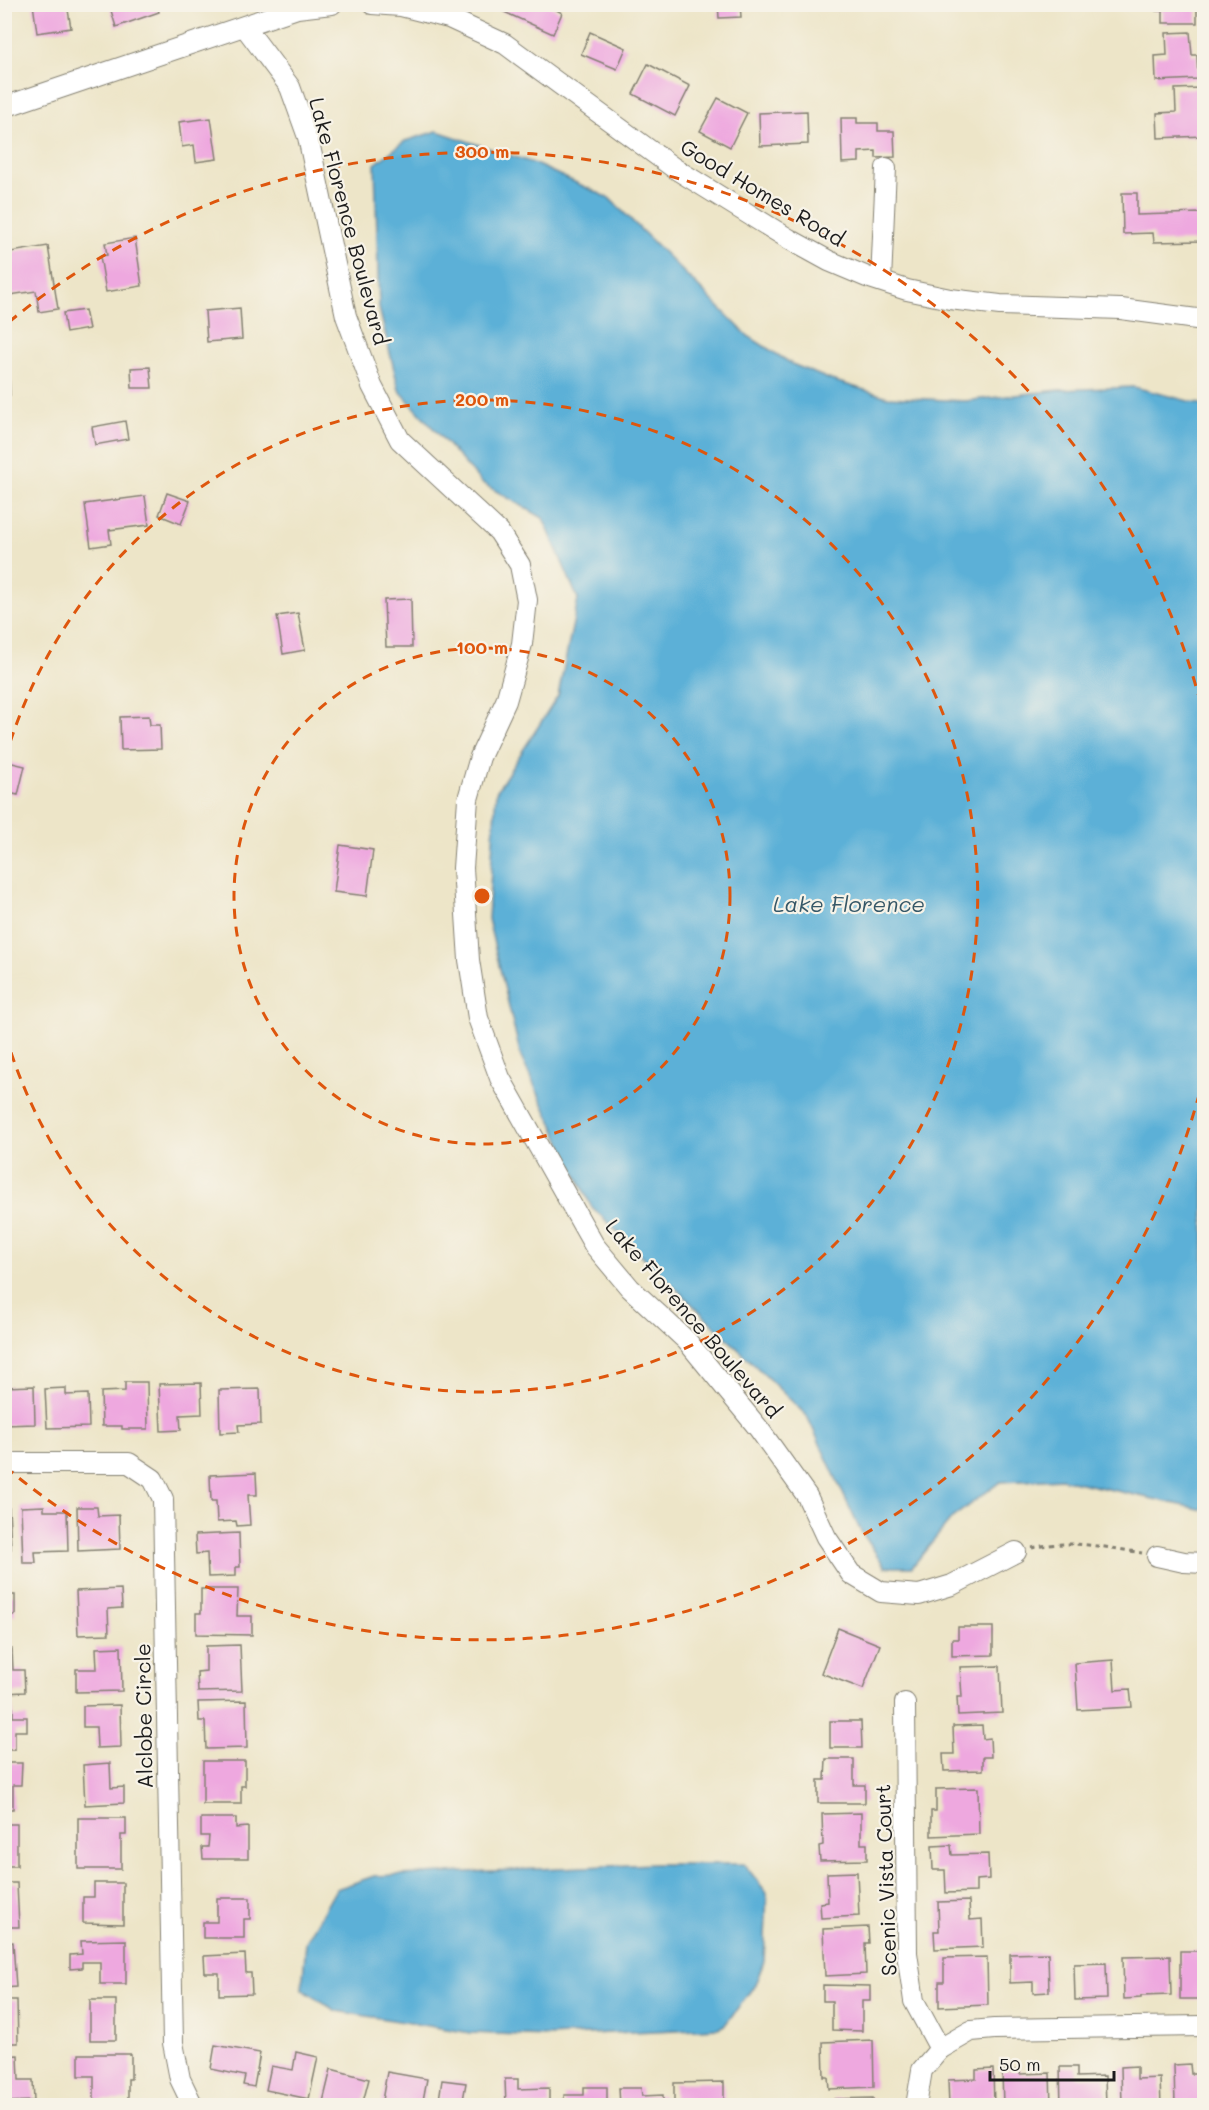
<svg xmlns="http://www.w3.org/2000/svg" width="1209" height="2110" viewBox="0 0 1209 2110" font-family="Mali,sans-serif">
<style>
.water{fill:#5bb0d7;stroke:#3c667a;stroke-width:1.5}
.building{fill:#eea8df}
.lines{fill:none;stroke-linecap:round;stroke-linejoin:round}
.minor-casing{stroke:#848072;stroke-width:22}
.path{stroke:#848072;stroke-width:3;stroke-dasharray:4.5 4.5;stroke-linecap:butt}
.minor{stroke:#fff;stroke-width:20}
.ring{fill:none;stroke:#de560d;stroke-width:3;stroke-dasharray:10 8}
.labels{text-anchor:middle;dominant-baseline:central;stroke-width:4.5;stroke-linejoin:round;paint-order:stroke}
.street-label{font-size:21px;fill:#1c1c1c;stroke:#f7f3e8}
.water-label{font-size:22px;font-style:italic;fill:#355767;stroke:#f7f3e8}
.centre{fill:#de560d;stroke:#f7f3e8;stroke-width:3}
.ring-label{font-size:18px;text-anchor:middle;font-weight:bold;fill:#de560d;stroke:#f7f3e8;stroke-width:4.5;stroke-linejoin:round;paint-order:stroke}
</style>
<rect width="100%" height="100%" fill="#f7f3e8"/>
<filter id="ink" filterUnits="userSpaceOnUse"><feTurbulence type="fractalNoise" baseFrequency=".0167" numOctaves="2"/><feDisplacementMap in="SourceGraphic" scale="12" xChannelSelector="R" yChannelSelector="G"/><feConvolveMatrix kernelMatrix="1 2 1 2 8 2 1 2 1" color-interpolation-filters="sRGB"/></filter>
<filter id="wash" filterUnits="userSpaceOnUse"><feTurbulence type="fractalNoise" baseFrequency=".008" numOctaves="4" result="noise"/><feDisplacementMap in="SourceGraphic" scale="24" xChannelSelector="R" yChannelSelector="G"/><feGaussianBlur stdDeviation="1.35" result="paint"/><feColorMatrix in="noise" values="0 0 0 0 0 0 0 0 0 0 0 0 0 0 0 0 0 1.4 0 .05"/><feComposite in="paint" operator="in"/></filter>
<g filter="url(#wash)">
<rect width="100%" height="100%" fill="#ede5c8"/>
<g class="water">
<polygon points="437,131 533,163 609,198 748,336 792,364 831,380 888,397 965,401 1059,390 1134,387 1204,405 1204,1510 1062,1479 1000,1482 952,1518 912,1567 885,1567 859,1528 807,1416 591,1206 521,1057 488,919 496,792 558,696 578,599 543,518 482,483 399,390 379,308 375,164 405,141"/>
<polygon points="654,1864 744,1864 767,1893 764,1961 755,1985 725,2025 718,2028 547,2036 471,2033 336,2011 302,1989 306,1942 336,1889 374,1876"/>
</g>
<g id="blocks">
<g class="building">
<polygon points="33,4 67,4 71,28 37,33"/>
<polygon points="109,4 157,4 159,12 116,27"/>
<polygon points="504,4 546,4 562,13 553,34 502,11"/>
<polygon points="718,4 740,4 741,17 719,18"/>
<polygon points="1156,4 1197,4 1197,23 1163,23 1163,11 1156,11"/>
<polygon points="590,32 626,48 617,69 581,54"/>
<polygon points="1190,32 1192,55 1197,55 1198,79 1156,81 1155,56 1167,55 1166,33"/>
<polygon points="648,64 690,86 675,116 633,94"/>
<polygon points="1201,88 1203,136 1158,138 1157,113 1176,112 1175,89"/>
<polygon points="718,98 747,113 730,147 700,131"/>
<polygon points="807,111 808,144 760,146 759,113"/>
<polygon points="211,118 217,159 196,162 194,145 182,147 179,122"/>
<polygon points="841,118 857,118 857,123 878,123 878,131 894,131 895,157 876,158 876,151 859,152 859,162 842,163"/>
<polygon points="1122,193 1137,193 1137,215 1200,213 1201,241 1154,242 1153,233 1123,234"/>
<polygon points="135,238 142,286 106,292 100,256 107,255 105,243"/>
<polygon points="48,246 58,309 39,312 36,291 10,295 4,253"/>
<polygon points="240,308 242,339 207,342 205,311"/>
<polygon points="85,310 89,329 66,333 63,313"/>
<polygon points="150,367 152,388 132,388 131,368"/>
<polygon points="4,373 9,373 10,395 4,396"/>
<polygon points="125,421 128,439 95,445 92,427"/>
<polygon points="167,493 190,501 181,524 159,515"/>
<polygon points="145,496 149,525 109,530 111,544 91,547 85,504"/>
<polygon points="411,599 412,647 386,647 384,600"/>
<polygon points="298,613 305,650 283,654 277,616"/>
<polygon points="149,716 150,725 160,725 161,749 121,750 120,717"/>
<polygon points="4,761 25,766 18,795 4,792"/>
<polygon points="340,845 373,850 367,896 334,892"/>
<polygon points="125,1382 147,1382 148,1429 122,1429 122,1426 102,1426 101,1392 125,1391"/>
<polygon points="201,1383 202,1414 180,1415 181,1430 161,1431 159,1384"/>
<polygon points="34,1386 35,1424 4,1425 4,1387"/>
<polygon points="66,1388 66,1395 88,1394 89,1427 47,1428 45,1389"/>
<polygon points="260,1389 261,1424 238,1425 239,1432 220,1433 219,1390"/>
<polygon points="256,1473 257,1495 248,1495 250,1525 237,1526 236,1521 217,1522 216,1501 211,1501 210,1475"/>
<polygon points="44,1506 44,1511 67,1511 68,1551 35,1552 36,1563 23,1563 21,1507"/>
<polygon points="77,1507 97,1507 98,1516 119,1515 120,1549 78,1551"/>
<polygon points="4,1508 9,1508 11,1549 4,1549"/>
<polygon points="239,1533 240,1567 236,1567 236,1576 208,1577 207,1553 196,1554 195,1535"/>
<polygon points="121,1589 122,1608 108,1609 109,1634 78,1635 76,1591"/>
<polygon points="201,1589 238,1589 237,1616 252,1616 252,1635 196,1634 196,1613 201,1613"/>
<rect x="4" y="1595" width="11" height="20"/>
<polygon points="958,1627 993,1627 993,1655 952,1656 952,1639 958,1639"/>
<polygon points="838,1628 880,1645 863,1689 821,1673"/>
<polygon points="240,1645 242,1691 198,1692 197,1672 206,1671 206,1646"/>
<polygon points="121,1647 122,1691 76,1692 76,1669 97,1669 96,1648"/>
<polygon points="4,1649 12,1649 13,1670 24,1670 25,1692 4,1693"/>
<polygon points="1113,1660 1115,1690 1130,1689 1132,1707 1078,1710 1075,1663"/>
<polygon points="1000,1666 1002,1713 958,1715 957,1697 962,1697 960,1667"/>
<polygon points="246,1701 247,1748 206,1749 205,1721 199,1721 198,1702"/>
<polygon points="120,1705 121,1747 97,1748 96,1727 83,1727 83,1706"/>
<polygon points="4,1708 13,1708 13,1717 27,1717 27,1731 15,1731 15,1750 4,1750"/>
<polygon points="830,1721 861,1721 862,1748 830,1748"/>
<polygon points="982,1725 983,1739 990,1738 991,1757 983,1757 983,1770 944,1771 943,1754 954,1754 953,1726"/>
<polygon points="826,1759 854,1759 854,1785 865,1785 865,1803 818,1803 818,1780 825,1780"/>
<polygon points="203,1761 245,1761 245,1786 241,1786 241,1804 203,1804"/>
<polygon points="4,1763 22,1763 21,1785 13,1785 13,1809 4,1809"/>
<polygon points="110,1763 111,1788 124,1787 124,1803 85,1805 83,1765"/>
<polygon points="978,1788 979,1834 931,1836 931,1811 936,1811 936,1789"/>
<polygon points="861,1813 861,1844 867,1844 867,1860 820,1861 819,1846 823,1845 822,1814"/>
<polygon points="78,1818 126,1818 126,1835 121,1835 121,1869 78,1869"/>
<polygon points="201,1818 236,1818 236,1828 248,1827 248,1859 203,1859 202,1847 208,1847 209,1836 201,1836"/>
<rect x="4" y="1824" width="13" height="42"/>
<polygon points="951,1845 952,1855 988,1854 989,1879 976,1880 976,1892 946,1893 945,1870 933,1870 932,1846"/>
<polygon points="857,1872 859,1916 821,1918 820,1903 828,1902 827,1873"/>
<polygon points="5,1883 17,1883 19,1927 5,1927"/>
<polygon points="94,1883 123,1883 123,1924 83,1923 83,1897 94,1897"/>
<polygon points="217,1898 250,1898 250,1919 244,1919 244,1938 203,1938 203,1922 217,1922"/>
<polygon points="969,1901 970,1920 982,1919 983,1947 935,1949 934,1931 939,1931 938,1902"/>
<polygon points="868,1927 869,1943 865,1943 866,1974 825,1976 823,1929"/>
<polygon points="126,1940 126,1984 100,1984 100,1962 82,1962 82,1968 70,1969 70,1955 82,1954 81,1941"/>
<polygon points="13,1942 16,1987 4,1988 4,1943"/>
<rect x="1180" y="1951" width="24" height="48"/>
<polygon points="1048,1953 1049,1992 1033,1993 1033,1982 1010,1983 1010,1954"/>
<polygon points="245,1954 246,1973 251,1973 252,1994 219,1995 219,1973 205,1973 204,1956"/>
<polygon points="1170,1956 1171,1995 1141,1996 1141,1998 1124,1999 1123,1957"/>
<polygon points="987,1957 988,2005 939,2007 939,1982 944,1982 944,1958"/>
<polygon points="1106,1963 1107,1999 1075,2000 1074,1964"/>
<polygon points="823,1985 870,1986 870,2001 862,2001 862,2031 832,2030 832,2001 823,2001"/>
<polygon points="4,2000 17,2000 18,2043 4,2043"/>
<rect x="90" y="2000" width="26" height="40"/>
<polygon points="873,2040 874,2087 829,2089 828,2077 824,2077 823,2042"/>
<polygon points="215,2045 260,2053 254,2087 243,2085 245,2076 211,2069"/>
<polygon points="296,2052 318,2057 309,2099 266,2090 271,2066 293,2070"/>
<polygon points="79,2054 131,2054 131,2079 128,2079 128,2100 94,2100 94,2076 79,2076"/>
<polygon points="18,2055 19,2080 33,2080 34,2101 4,2102 4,2056"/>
<polygon points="1190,2064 1191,2074 1204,2074 1204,2103 1198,2103 1198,2106 1175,2106 1174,2065"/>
<polygon points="1137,2066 1137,2079 1160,2078 1161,2106 1122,2106 1121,2067"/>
<polygon points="1060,2067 1077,2067 1077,2077 1105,2076 1106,2105 1061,2106"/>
<polygon points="331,2069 369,2079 362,2106 338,2106 323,2102"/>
<polygon points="993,2069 994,2106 949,2106 948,2080 976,2079 976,2070"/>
<polygon points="1020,2070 1020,2074 1050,2073 1051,2105 1003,2106 1002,2071"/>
<polygon points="387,2072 427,2079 422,2106 400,2103 400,2106 381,2106"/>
<polygon points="505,2079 518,2079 518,2089 549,2088 549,2106 506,2106"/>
<polygon points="442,2080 466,2083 462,2106 438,2106"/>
<polygon points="724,2082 724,2104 715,2104 715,2106 674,2106 674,2083"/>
<polygon points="584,2087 607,2087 607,2106 564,2106 564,2095 584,2095"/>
<polygon points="619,2088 641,2088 642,2096 663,2095 663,2106 620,2106"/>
<polygon points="873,2098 873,2106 834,2106 834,2099"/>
</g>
</g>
</g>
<g filter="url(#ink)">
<use href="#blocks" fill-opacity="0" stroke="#848072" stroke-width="1.5"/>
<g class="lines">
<defs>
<g id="minor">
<polyline points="372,4 401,6 449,18 505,44 674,168 789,239 829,261 867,277 907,290 950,299 1000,305 1121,309 1204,320"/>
<polyline points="245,27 290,87 308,137 346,316 372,386 400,440 499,532 520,565 527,600 522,644 506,701 480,757 468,799 463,868 469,960 478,1018 500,1078 594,1245 630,1288 687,1341 759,1429 807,1496 826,1537 851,1574 881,1592 919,1595 952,1585 1016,1552"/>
<polyline points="4,107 297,8 332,4"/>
<polyline points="881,281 886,168"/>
<polyline points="4,1463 129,1463 153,1479 163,1499 173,2043 180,2079 193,2106"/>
<polyline points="1157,1556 1184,1562 1204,1563"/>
<polyline points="905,1703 907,1953 914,2001 940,2049"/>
<polyline points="916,2106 922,2070 940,2049 971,2031 994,2029 1204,2026"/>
</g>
</defs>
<use href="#minor" class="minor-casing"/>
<path class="path" d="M1032,1548C1069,1539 1105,1547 1142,1553"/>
<use href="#minor" class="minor"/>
</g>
</g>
<g class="ring">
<circle cx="482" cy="896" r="248"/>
<path d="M5 759A496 496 0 1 1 5 1033"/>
<path d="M1204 1076A744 744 0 0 1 9 1470M9 322A744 744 0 0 1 1204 716"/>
</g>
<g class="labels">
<g class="street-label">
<text transform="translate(763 192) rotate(31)">Good Homes Road</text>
<text transform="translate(350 221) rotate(75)">Lake Florence Boulevard</text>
<text transform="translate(694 1318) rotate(49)">Lake Florence Boulevard</text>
<text transform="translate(143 1716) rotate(-91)">Alclobe Circle</text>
<text transform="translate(885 1880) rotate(-92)">Scenic Vista Court</text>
</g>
<g class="water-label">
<text x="849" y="903">Lake Florence</text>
</g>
</g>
<circle cx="482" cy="896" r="9" class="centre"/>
<g class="ring-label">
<text x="482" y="158">300 m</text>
<text x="482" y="406">200 m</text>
<text x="482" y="654">100 m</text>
</g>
<rect width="1209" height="2110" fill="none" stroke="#f7f3e8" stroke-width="24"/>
<path d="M990 2071v9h124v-9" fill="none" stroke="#1c1c1c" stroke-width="3"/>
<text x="999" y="2071" font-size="18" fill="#1c1c1c" stroke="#f7f3e8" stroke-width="4.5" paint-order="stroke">50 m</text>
</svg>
